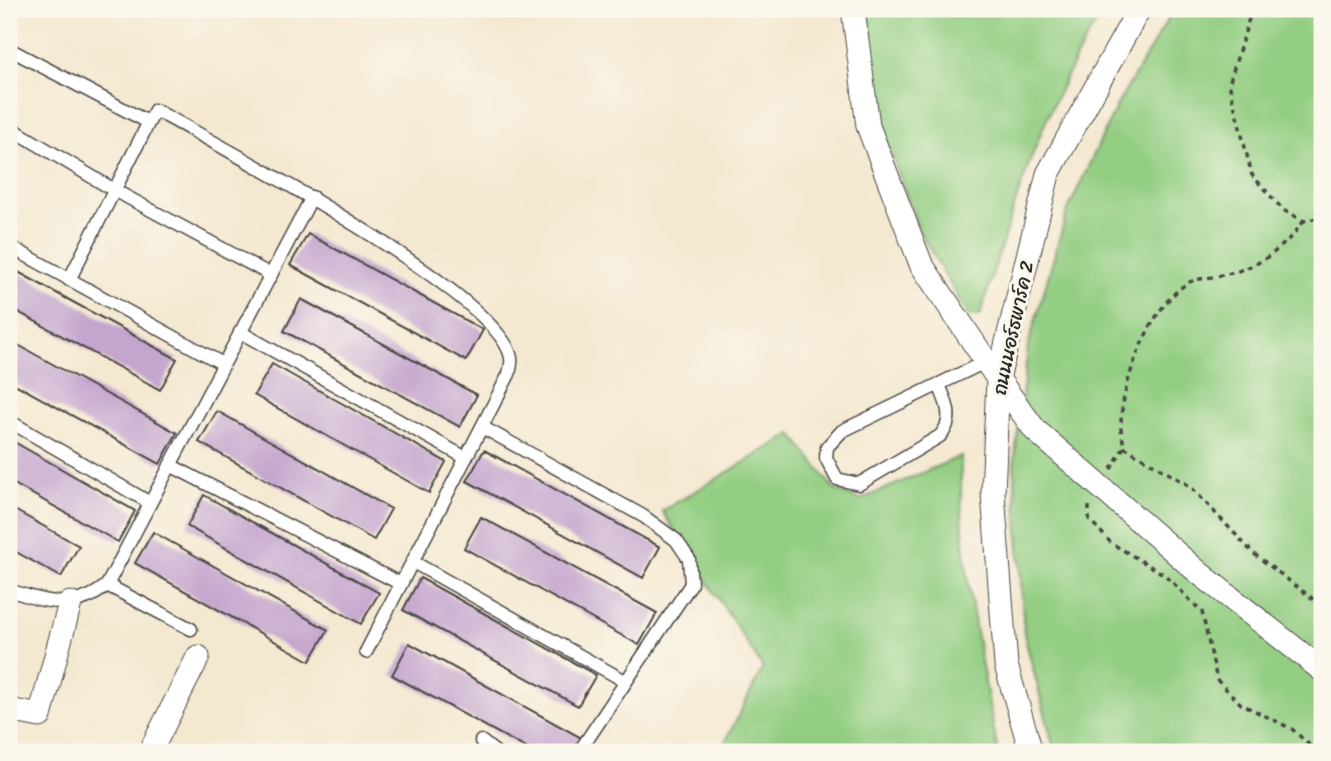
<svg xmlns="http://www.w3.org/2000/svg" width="1331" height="761" viewBox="0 0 1331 761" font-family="Sriracha,'Playpen Sans Thai',sans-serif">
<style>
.green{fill:#92cd81;stroke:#5e7c56;stroke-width:2}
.building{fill:#c4a5ce}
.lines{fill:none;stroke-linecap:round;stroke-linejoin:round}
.service-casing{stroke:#494744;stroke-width:15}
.minor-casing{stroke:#494744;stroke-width:25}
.path{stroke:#494744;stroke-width:3.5;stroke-dasharray:5 5;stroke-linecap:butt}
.service{stroke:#fff;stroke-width:12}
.minor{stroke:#fff;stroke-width:23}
.labels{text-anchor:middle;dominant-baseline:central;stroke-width:6;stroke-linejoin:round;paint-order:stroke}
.street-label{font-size:19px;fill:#2b2b2b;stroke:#fbf7ec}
</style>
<rect width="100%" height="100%" fill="#fbf7ec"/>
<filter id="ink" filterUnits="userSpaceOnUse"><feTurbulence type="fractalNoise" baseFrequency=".0143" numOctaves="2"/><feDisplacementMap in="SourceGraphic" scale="14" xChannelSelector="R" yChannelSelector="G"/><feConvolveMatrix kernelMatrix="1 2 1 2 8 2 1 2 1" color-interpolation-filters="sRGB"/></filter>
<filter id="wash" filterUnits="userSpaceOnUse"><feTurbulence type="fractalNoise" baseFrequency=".00686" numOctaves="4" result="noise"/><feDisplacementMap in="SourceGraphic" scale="28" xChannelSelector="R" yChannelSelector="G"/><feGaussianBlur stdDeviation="1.57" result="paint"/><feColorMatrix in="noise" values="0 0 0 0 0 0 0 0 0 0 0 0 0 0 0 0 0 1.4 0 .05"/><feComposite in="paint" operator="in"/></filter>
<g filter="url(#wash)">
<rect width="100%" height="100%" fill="#f4e8d0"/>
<g class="green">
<path d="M865,9H1105C1044,101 1011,211 980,316L968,315L920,232L886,139Z"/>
<polygon points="1174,9 1322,9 1322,752 1055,752 1024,634 1014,465 1028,346 1067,212 1117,105"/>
<path d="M792,434L834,489L860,500L961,456C958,556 980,654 998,752H720L763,668L662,511Z"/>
</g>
<g id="blocks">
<g class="building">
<polygon points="308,234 483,330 466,361 290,265"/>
<polygon points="9,267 177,359 160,390 9,307"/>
<polygon points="301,299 477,395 460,427 284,331"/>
<polygon points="9,340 177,433 160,464 9,381"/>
<polygon points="272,364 446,462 429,493 254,395"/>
<polygon points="217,411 391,509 374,540 199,442"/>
<polygon points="9,439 135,511 118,542 9,481"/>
<polygon points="484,450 660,547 643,578 467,481"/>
<polygon points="204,495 379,593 361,624 187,526"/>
<polygon points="9,507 79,546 61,577 9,548"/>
<polygon points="481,517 657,613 639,645 464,548"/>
<polygon points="153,532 328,630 310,661 135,563"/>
<polygon points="420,578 596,675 578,706 403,610"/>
<polygon points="409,643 585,740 578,752 533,752 392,675"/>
</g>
</g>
</g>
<g filter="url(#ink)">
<use href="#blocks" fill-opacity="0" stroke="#494744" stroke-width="2"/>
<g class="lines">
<defs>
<g id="service">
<polyline points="9,49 148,122"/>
<polyline points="9,127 114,190 271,275"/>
<polyline points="9,246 223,364"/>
<path d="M69,280L155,110C217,144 501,295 511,358C512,363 510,369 509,374L366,652"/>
<polyline points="240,332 466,458"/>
<path d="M939,385C947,403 955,420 940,436L859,484L837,479L826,458L827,447L842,431L987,361"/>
<polyline points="9,421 150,503"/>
<polyline points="482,427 643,516 676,540 689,559 691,584 579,752"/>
<polyline points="170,465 401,584"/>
<polyline points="413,562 625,681"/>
<polyline points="107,585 191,629"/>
<path d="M9,590C45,602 76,612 107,585L312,197"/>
<polyline points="481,741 495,752"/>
</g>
<g id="minor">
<polyline points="853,9 868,126 921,264 998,379 1035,430 1198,572 1322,670"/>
<polyline points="9,710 40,716 70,603"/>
<polyline points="150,752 198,657"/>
<polyline points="1031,752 1006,665 993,493 998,379 1048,174 1139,9"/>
</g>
</defs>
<use href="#service" class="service-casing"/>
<use href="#minor" class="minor-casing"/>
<g class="path">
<polyline points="1252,9 1229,84 1252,175 1283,210 1304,221 1322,217"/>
<path d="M1304,221C1282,250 1259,268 1222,275C1212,278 1194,278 1186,284C1150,308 1123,379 1121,421C1120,429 1123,439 1124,447L1190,486L1253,553L1322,606"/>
<polyline points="1111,469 1124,447"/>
<polyline points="1089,506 1089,519 1111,543 1165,575 1202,612 1217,680 1241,704 1292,729 1317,752"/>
</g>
<use href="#service" class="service"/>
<use href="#minor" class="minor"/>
</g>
</g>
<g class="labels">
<g class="street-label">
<text transform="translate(1013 328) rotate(-78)">ถนนนอร์ธพาร์ค 2</text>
</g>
</g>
<rect width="1331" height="761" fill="none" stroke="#fbf7ec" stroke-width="35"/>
</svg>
